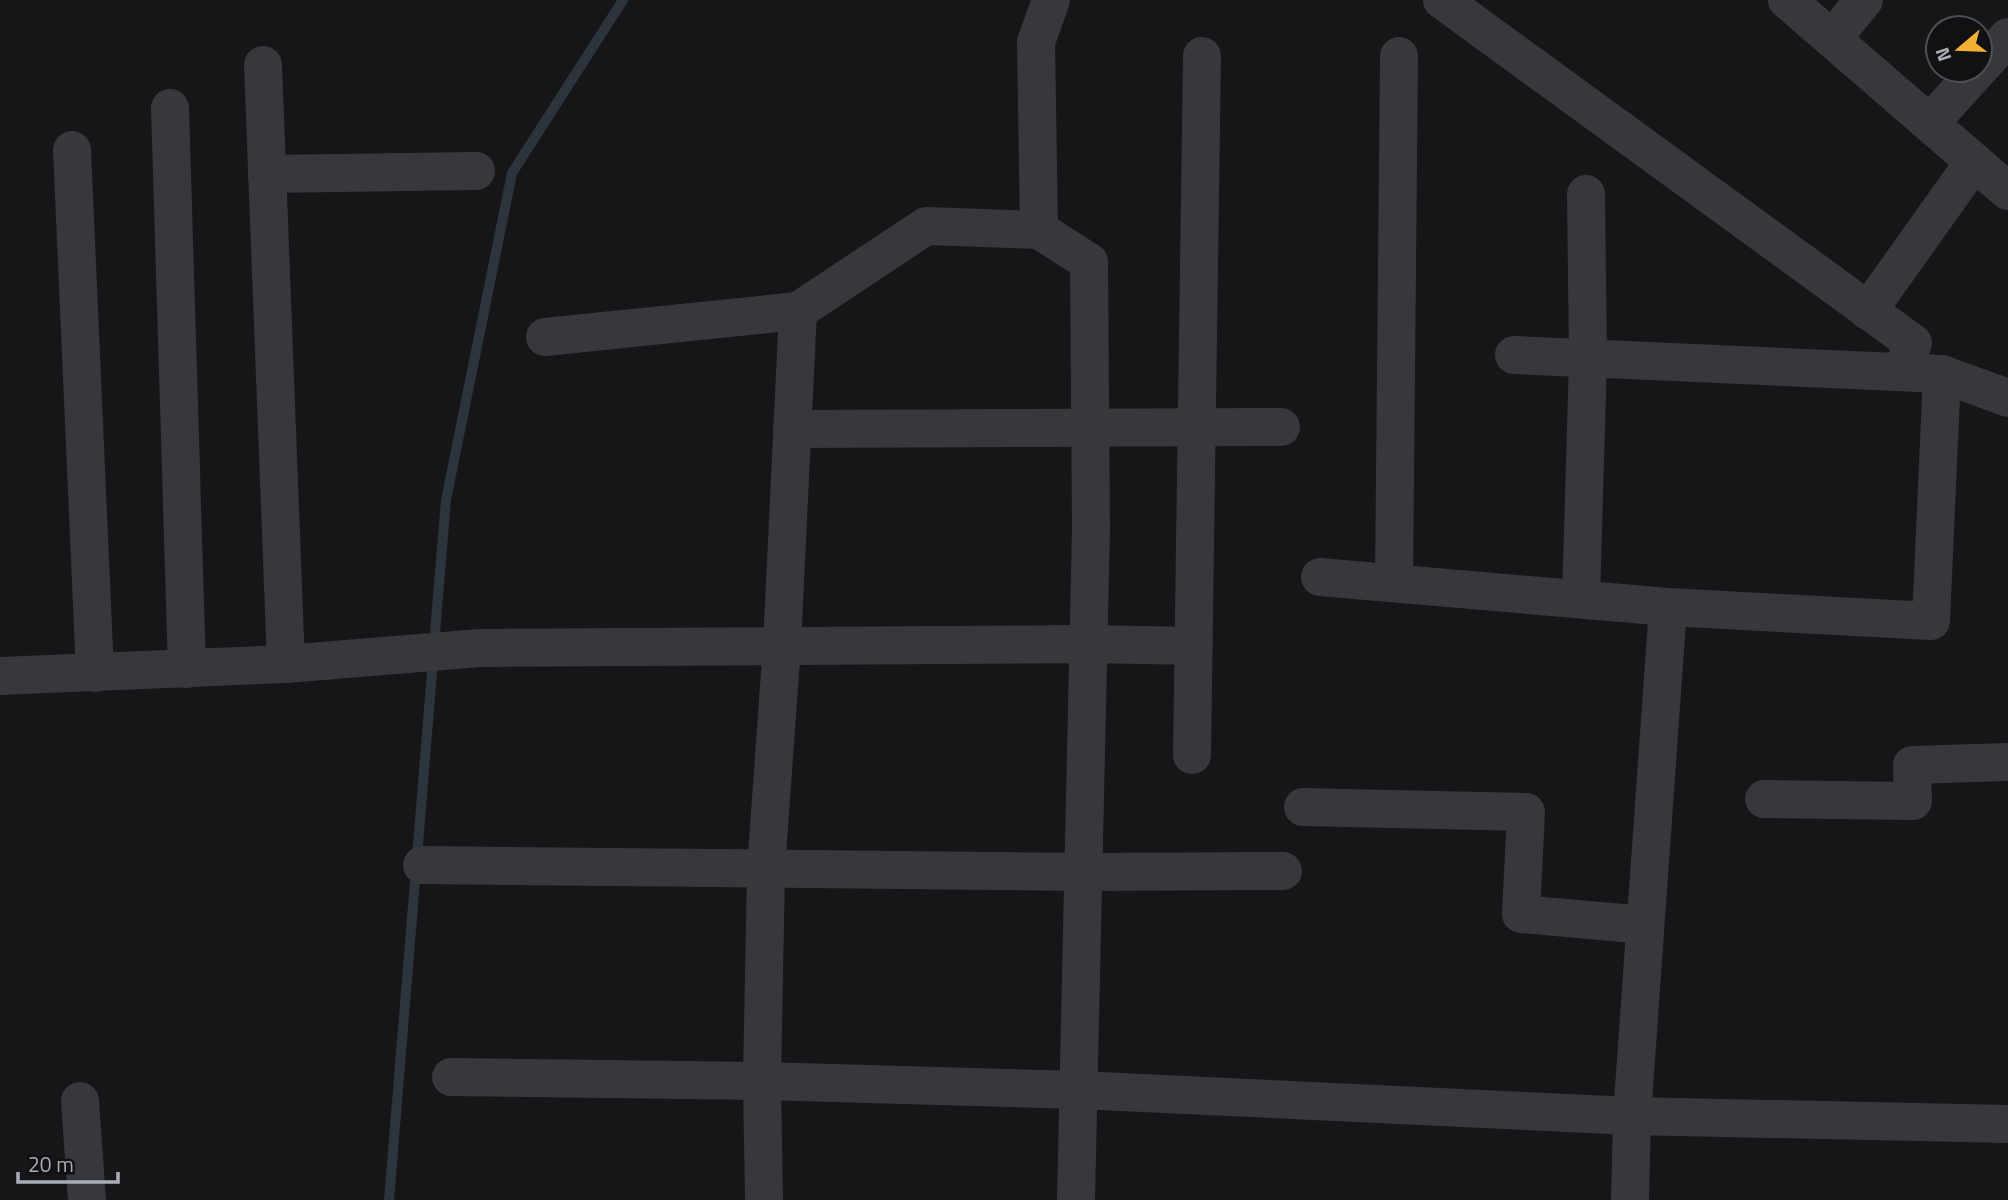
<svg xmlns="http://www.w3.org/2000/svg" width="2008" height="1200" viewBox="0 0 2008 1200" font-family="'Titillium Web',sans-serif">
<style>
.lines{fill:none;stroke-linecap:round;stroke-linejoin:round}
.stream{stroke:#2c353c;stroke-width:10}
.minor{stroke:#37383d;stroke-width:38}
</style>
<rect width="100%" height="100%" fill="#161618"/>
<g class="lines">
<g class="stream">
<polyline points="434,645 446,500 512,173 623,0"/>
<polyline points="389,1200 433,660"/>
</g>
<g class="minor">
<polyline points="1051,0 1036,42 1039,230 1089,262 1091,528 1076,1200"/>
<polyline points="1442,0 1913,343 1902,372"/>
<polyline points="1787,0 2008,191"/>
<polyline points="1832,39 1864,0"/>
<polyline points="263,65 286,664"/>
<polyline points="1980,68 2008,37"/>
<polyline points="170,108 187,669"/>
<polyline points="1930,123 1978,70"/>
<polyline points="72,150 95,673"/>
<polyline points="267,174 476,171"/>
<polyline points="1868,311 1974,162"/>
<polyline points="545,337 798,311 926,226 1039,230"/>
<polyline points="1514,355 1942,374 2008,398"/>
<polyline points="792,429 1281,427"/>
<polyline points="1320,577 1668,607 1931,621 1942,374"/>
<polyline points="1394,583 1399,56"/>
<polyline points="1581,599 1588,359 1586,194"/>
<polyline points="0,676 286,664 480,648 1089,644 1194,646"/>
<polyline points="1192,755 1202,56"/>
<polyline points="1764,799 1913,801 1912,765 2008,762"/>
<polyline points="1303,807 1526,812 1521,914 1645,925"/>
<polyline points="422,865 1084,872 1283,871"/>
<polyline points="451,1077 762,1081 1078,1090 1632,1116 2008,1124"/>
<polyline points="80,1101 87,1200"/>
<polyline points="764,1200 762,1081 766,869 782,645 798,311"/>
<polyline points="1630,1200 1632,1116 1668,607"/>
</g>
</g>
<g transform="translate(1959 49) rotate(251)"><circle r="33" fill="#111113" stroke="#4d4f55" stroke-width="2"/>
<path d="M0-5L12 26L0 18L-12 26Z" fill="#f2b134"/>
<text y="-10" font-size="19" font-weight="bold" text-anchor="middle" fill="#a8adb8">N</text>
</g>
<path d="M18 1172v10h100v-10" fill="none" stroke="#a8adb8" stroke-width="3.5"/>
<text x="28" y="1172" font-size="21" fill="#a8adb8" stroke="#111113" stroke-width="5" paint-order="stroke">20 m</text>
</svg>
